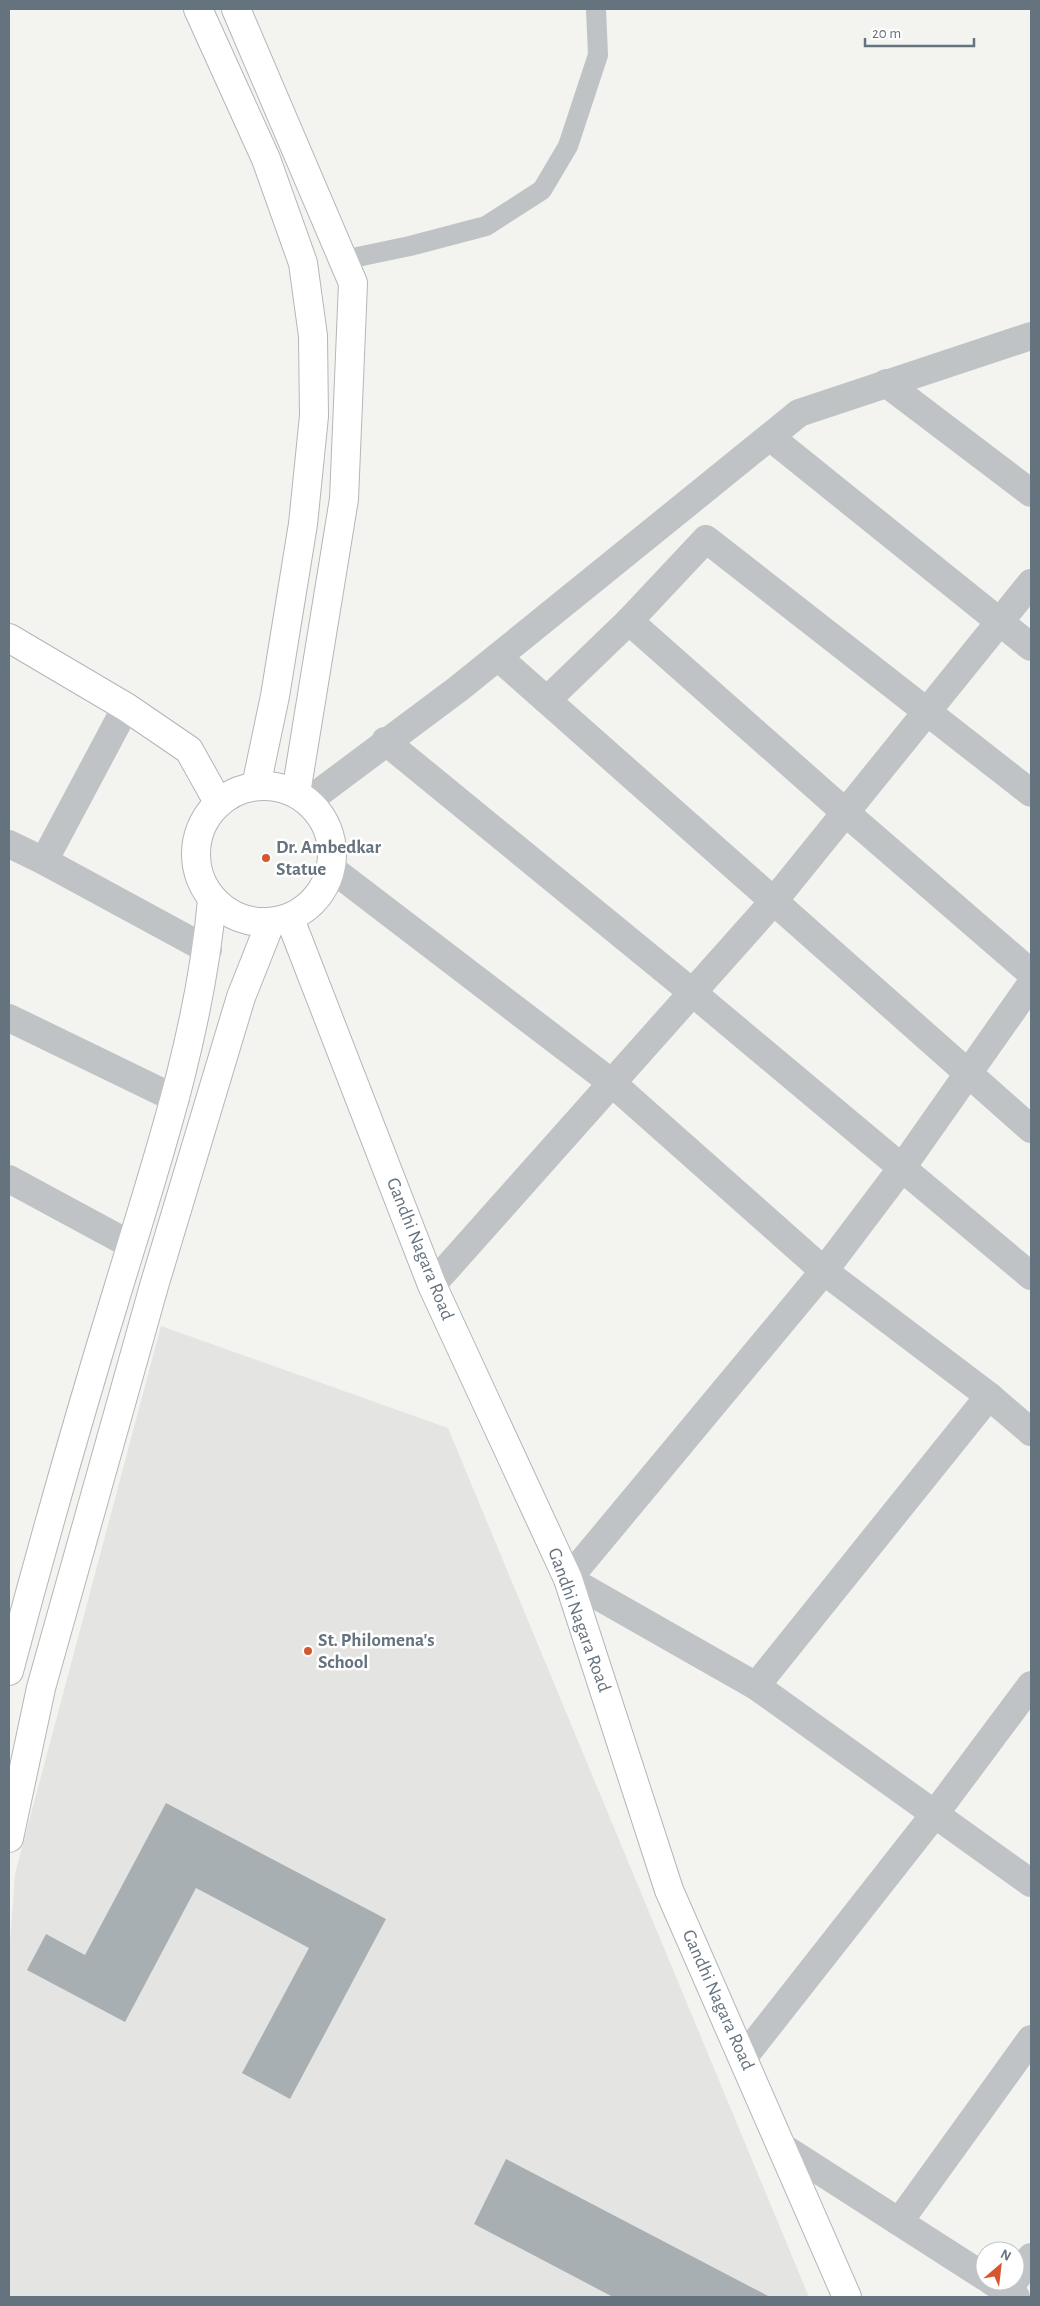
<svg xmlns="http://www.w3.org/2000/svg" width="1040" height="2306" viewBox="0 0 1040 2306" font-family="'Alegreya Sans',sans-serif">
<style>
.built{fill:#e4e5e3}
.building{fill:#a8afb3}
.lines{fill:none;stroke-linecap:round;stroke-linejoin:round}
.secondary-casing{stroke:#b2b6ba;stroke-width:30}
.primary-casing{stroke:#b3b6b9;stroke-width:30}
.lane{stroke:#bfc3c6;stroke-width:20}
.street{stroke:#bfc3c6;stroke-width:28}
.secondary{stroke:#fff;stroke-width:28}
.primary{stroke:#fff;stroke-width:28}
.poi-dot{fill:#d5572e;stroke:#fff;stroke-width:2}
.labels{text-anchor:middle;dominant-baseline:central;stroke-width:5;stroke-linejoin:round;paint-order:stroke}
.poi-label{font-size:19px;font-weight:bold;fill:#65737f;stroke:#fff;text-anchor:start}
.street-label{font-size:19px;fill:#65737f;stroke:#fff}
</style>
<rect width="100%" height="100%" fill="#f3f4f0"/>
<polygon class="built" points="161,1326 448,1428 809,2297 9,2297 9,1954 15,1874"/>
<g class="building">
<polygon points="166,1803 386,1919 290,2099 242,2073 309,1948 196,1888 125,2022 27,1970 46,1934 85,1955"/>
<polygon points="506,2159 770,2297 613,2297 474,2224"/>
</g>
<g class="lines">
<defs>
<g id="secondary">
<polyline points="9,638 126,707 189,750 218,802"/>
<polyline points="290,919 432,1285 568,1579 669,1890 847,2297"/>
</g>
<g id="primary">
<polyline points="198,9 266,159 303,263 313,336 314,416 303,524 275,696 256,786"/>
<polyline points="236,9 353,283 344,499 296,793"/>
<circle cx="264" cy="854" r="68"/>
<path d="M9,1671C43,1543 79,1416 118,1289C157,1161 200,1034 212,900"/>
<polyline points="9,1838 41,1688 154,1286 241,997 270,924"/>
</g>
</defs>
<use href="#secondary" class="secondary-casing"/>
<use href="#primary" class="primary-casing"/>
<polyline class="lane" points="343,260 410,246 486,226 542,190 568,146 598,55 596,9"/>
<g class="street">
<polyline points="886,383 1031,493"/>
<polyline points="770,437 1031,647"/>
<polyline points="629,621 706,539 1031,793"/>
<polyline points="498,657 1031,1129"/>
<polyline points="547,700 629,621 846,813 1031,973"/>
<polyline points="385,741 693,993 1031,1276"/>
<polyline points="308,801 458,689 799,413 1031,336"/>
<polyline points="9,844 44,861 208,950"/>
<polyline points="44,861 126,707"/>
<polyline points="332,869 612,1083 824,1271 989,1396 1031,1432"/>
<polyline points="1031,984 901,1169 824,1271 568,1579 756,1686 1031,1883"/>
<polyline points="9,1018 176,1099"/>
<polyline points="9,1179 131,1245"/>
<polyline points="432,1285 773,902 1031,583"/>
<polyline points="756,1686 989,1396"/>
<polyline points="743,2058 934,1815 1031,1685"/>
<polyline points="781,2146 985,2277"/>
<polyline points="899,2222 1031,2039"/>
<polyline points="1015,2280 1031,2257"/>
<polyline points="991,2281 1016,2297"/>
</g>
<use href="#secondary" class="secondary"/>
<use href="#primary" class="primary"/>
</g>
<g class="poi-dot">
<circle cx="266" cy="858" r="5"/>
<circle cx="308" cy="1651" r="5"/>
</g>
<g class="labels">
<g class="poi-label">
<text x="276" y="847">Dr. Ambedkar<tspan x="276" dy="22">Statue</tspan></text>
<text x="318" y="1640">St. Philomena's<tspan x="318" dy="22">School</tspan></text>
</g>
<g class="street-label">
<text transform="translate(420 1249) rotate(68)">Gandhi Nagara Road</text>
<text transform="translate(579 1620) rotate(70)">Gandhi Nagara Road</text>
<text transform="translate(718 2000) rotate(66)">Gandhi Nagara Road</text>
</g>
</g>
<rect width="1040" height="2306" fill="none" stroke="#65737f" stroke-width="20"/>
<g transform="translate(1000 2266) rotate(28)"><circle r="24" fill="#ffffff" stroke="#c1c7cc"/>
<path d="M0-4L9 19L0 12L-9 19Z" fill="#d5572e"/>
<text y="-8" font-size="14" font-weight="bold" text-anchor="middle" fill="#65737f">N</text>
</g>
<path d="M865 38v8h109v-8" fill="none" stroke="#65737f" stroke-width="2.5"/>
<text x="872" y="38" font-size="15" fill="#65737f" stroke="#ffffff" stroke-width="4" paint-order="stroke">20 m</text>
</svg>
